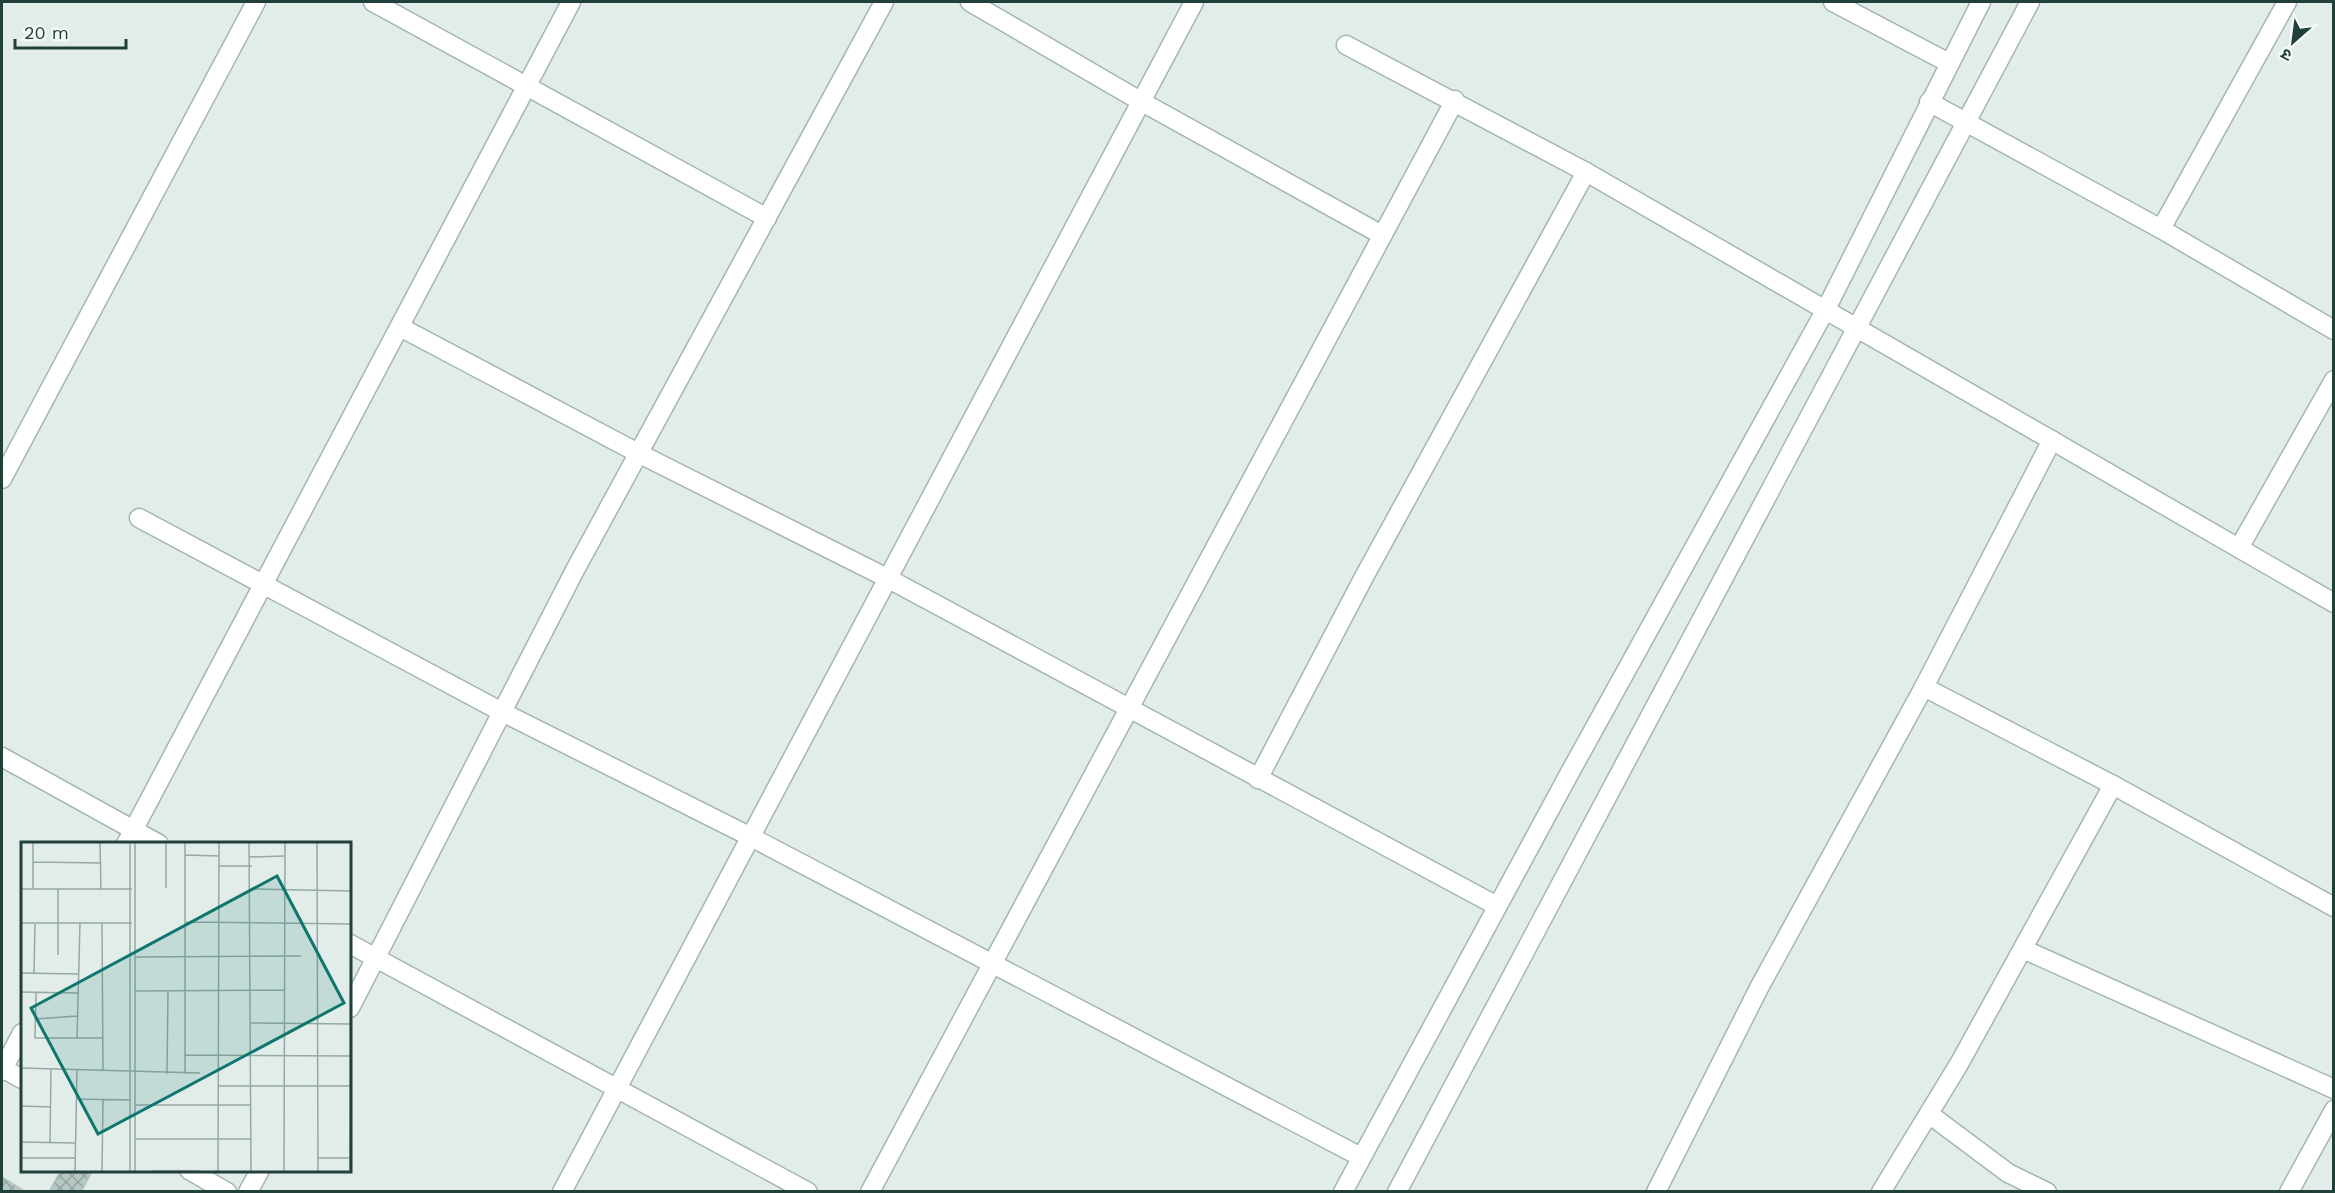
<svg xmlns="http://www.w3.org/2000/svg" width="2335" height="1193" viewBox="0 0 2335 1193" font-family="'Work Sans','Noto Sans Devanagari',sans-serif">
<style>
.building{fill:url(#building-cross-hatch);stroke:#b4c7c2;stroke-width:1.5}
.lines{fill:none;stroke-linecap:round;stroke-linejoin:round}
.minor-casing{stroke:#a4b6b2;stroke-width:21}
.minor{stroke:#fff;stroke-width:18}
.inset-road{fill:none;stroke:#95a8a4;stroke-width:1.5}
.view{fill:#0f766e;fill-opacity:0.15;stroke:#0f766e;stroke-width:3}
.inset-edge{fill:none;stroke:#21403c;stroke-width:3}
</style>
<defs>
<pattern id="building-cross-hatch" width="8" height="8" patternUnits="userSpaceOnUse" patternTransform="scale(1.5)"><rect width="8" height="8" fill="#b7c8c4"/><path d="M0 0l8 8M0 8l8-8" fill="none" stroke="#94a4a0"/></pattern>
</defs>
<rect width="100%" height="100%" fill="#e2edea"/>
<g class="building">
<polygon points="61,1170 93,1170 81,1192 49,1192"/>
<polygon points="2,1177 26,1192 2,1192"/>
</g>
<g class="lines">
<defs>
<g id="minor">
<polyline points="373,2 767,218"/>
<polyline points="970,2 1142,102 1382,235"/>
<polyline points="1833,2 1949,63"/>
<polyline points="1346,45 1586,172 2334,603"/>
<polyline points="1929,102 2161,229 2334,330"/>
<polyline points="2161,229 2287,2"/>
<polyline points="400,327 638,453 889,579 1497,906"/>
<polyline points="2,479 256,2"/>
<polyline points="139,518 502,712 751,837 1361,1157"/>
<polyline points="2239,548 2334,380"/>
<polyline points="1924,687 2113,785 2334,907"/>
<polyline points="2,757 159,844"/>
<polyline points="1258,779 1364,577 1586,172"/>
<polyline points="126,844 571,2"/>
<polyline points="350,944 808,1192"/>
<polyline points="2023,949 2334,1089"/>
<polyline points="350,1008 575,570 884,2"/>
<polyline points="2,1068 22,1079"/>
<polyline points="2,1071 22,1033"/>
<polyline points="1929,1114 2008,1173 2047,1192"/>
<polyline points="189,1170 227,1192"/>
<polyline points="248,1192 260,1170"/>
<polyline points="562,1192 1194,2"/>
<polyline points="870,1192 1455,100"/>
<polyline points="1343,1192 1568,776 1826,309 1981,2"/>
<polyline points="1397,1192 2030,2"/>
<polyline points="1656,1192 1760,986 1924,687 2052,440"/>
<polyline points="1881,1192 1959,1064 2113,785"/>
<polyline points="2289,1192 2334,1110"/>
</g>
</defs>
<use href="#minor" class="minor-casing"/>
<use href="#minor" class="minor"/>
</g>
<g transform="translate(21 842)">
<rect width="330" height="330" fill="#e2edea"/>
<path class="inset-road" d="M12,1V47M79,1L80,48M145,1V46M164,1V232M228,1L230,329M296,1L297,329M164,13L198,14M229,15L263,14M12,20L80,21M197,24H231M0,47H111M230,47L330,49M164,80L330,82M0,81H111M81,81L82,229M37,113V47M114,115L280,114M0,131L58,132M13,131L14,82M114,149L263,148M0,150L57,151M15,150L14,196H81M14,177L56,174M230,181L329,182M56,196L59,81M164,213L330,214M0,226L179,231M146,232L147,149M197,244H330M55,257L110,258M114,263H229M0,264L30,265M114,297H230M0,300L54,301M29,300L30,227M0,316H54M296,316H330M54,329L56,228M81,329L82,258M109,329V1M114,329V1M130,329H178M197,329L198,1M263,329L264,1M329,329L330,1"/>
<path class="view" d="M256,34L323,161L77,292L10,166Z"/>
<rect width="330" height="330" class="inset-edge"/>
</g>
<rect width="2335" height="1193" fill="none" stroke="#21403c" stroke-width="6"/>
<g transform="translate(2293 42) rotate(208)" stroke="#f3f9f7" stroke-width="4.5" paint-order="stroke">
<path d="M0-4.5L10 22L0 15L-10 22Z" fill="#21403c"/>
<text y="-9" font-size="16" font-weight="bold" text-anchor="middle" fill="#21403c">उ</text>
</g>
<path d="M15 39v9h111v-9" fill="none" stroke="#21403c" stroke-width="3"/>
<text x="24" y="39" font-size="18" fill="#21403c" stroke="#f3f9f7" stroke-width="4.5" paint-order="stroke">20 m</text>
</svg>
